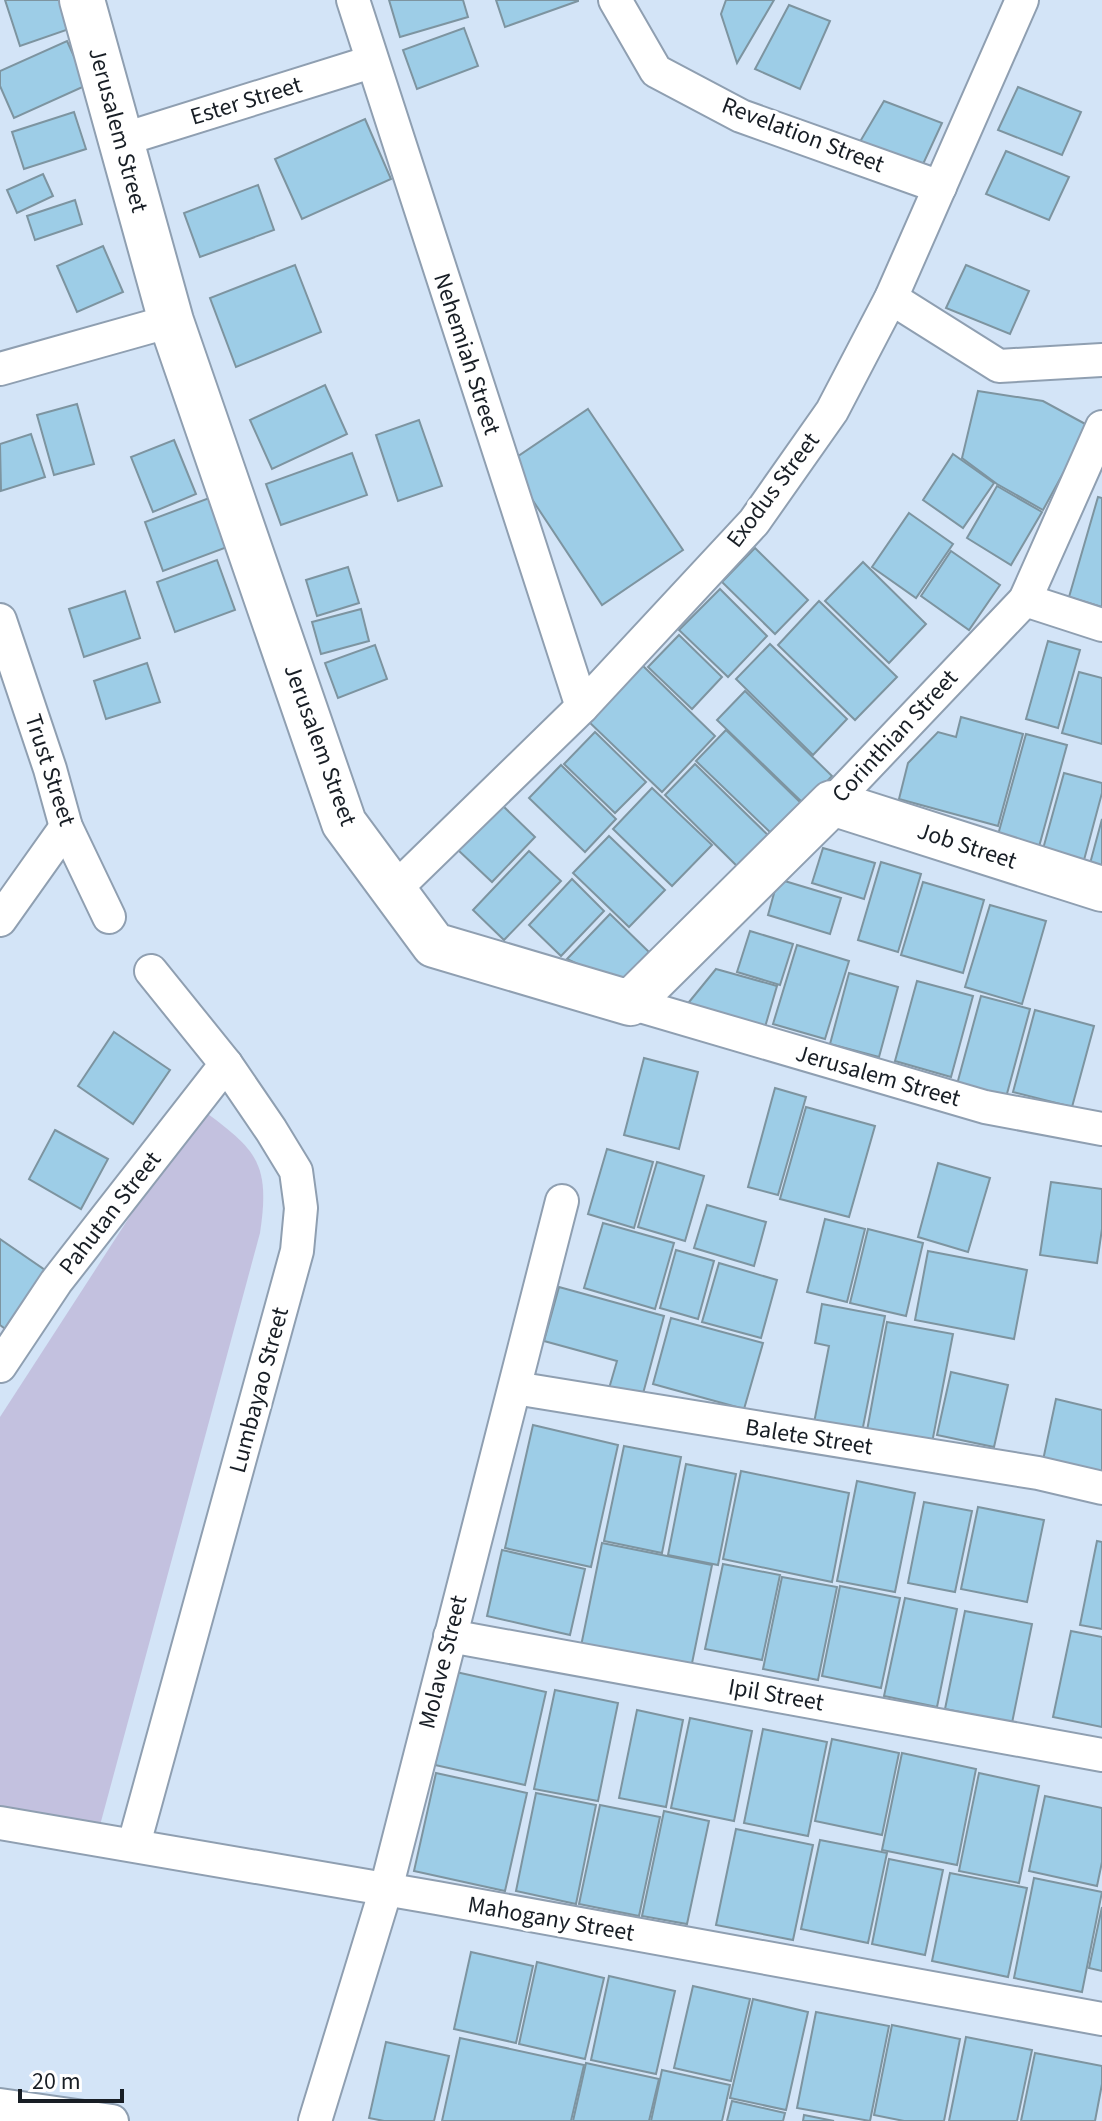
<svg xmlns="http://www.w3.org/2000/svg" width="1102" height="2121" viewBox="0 0 1102 2121" font-family="'Source Sans 3',sans-serif">
<style>
.green{fill:#c3c1df}
.building{fill:#9dcde7;stroke:#7d94a0;stroke-width:2}
.lines{fill:none;stroke-linecap:round;stroke-linejoin:round}
.street-casing{stroke:#8f9fb1;stroke-width:36}
.secondary-casing{stroke:#8f9fb1;stroke-width:48}
.street{stroke:#fff;stroke-width:32}
.secondary{stroke:#fff;stroke-width:44}
.labels{text-anchor:middle;dominant-baseline:central;stroke-width:7;stroke-linejoin:round;paint-order:stroke}
.street-label{font-size:24px;fill:#181e25;stroke:#fff}
</style>
<rect width="100%" height="100%" fill="#d3e4f7"/>
<path class="green" d="M200,1108C255,1149 271,1161 260,1233L99,1829L0,1813V1417Z"/>
<g class="building">
<polygon points="5,0 65,0 75,27 20,46"/>
<polygon points="389,0 463,0 468,17 400,37"/>
<polygon points="496,0 578,0 578,1 505,27"/>
<polygon points="726,0 774,0 737,63 721,14"/>
<polygon points="789,5 830,21 800,89 755,69"/>
<polygon points="464,28 478,66 417,89 403,50"/>
<polygon points="67,41 87,85 14,118 0,86 0,71"/>
<polygon points="1018,87 1081,112 1062,155 998,130"/>
<polygon points="884,101 942,123 918,175 858,145"/>
<polygon points="74,112 86,149 24,169 12,132"/>
<polygon points="365,119 391,179 302,219 275,159"/>
<polygon points="1006,151 1069,177 1049,220 986,194"/>
<polygon points="43,174 53,196 17,213 7,190"/>
<polygon points="258,185 274,230 200,257 184,213"/>
<polygon points="75,200 82,224 35,240 27,216"/>
<polygon points="103,246 123,292 77,312 57,266"/>
<polygon points="295,265 321,332 236,367 210,298"/>
<polygon points="966,265 1029,291 1010,334 946,308"/>
<polygon points="325,385 347,434 272,469 250,420"/>
<polygon points="978,391 1043,401 1089,426 1043,510 997,484 962,458"/>
<polygon points="77,404 94,464 54,475 37,415"/>
<polygon points="588,409 683,550 602,605 508,463"/>
<polygon points="419,420 442,486 398,501 376,435"/>
<polygon points="31,434 45,477 1,491 0,444"/>
<polygon points="174,440 196,494 153,512 131,457"/>
<polygon points="352,453 367,495 281,525 266,484"/>
<polygon points="953,454 994,483 963,528 923,500"/>
<polygon points="997,486 1042,512 1011,565 967,538"/>
<polygon points="220,494 238,543 163,571 145,522"/>
<polygon points="1098,497 1102,498 1102,607 1069,597"/>
<polygon points="909,513 953,544 916,598 872,567"/>
<polygon points="755,548 808,600 775,634 722,582"/>
<polygon points="951,551 1000,585 969,630 921,596"/>
<polygon points="217,560 235,610 175,632 157,582"/>
<polygon points="863,562 926,624 889,663 825,601"/>
<polygon points="348,567 359,603 317,616 306,580"/>
<polygon points="720,589 767,636 728,677 679,630"/>
<polygon points="125,591 140,638 84,657 69,609"/>
<polygon points="819,601 897,677 855,720 778,645"/>
<polygon points="361,609 369,641 321,654 312,622"/>
<polygon points="679,635 722,677 692,709 648,667"/>
<polygon points="1048,641 1080,650 1058,728 1026,719"/>
<polygon points="770,644 847,719 813,755 736,679"/>
<polygon points="375,645 387,679 338,698 325,663"/>
<polygon points="147,663 160,702 106,719 94,681"/>
<polygon points="641,664 715,736 662,792 587,720"/>
<polygon points="1079,672 1102,678 1102,744 1062,733"/>
<polygon points="745,691 832,776 805,805 717,720"/>
<polygon points="961,717 1023,734 998,826 899,799 908,763 938,732 956,737"/>
<polygon points="726,730 803,805 774,836 696,761"/>
<polygon points="595,732 646,782 615,813 564,764"/>
<polygon points="1026,734 1067,745 1037,854 996,842"/>
<polygon points="695,764 773,840 743,872 665,795"/>
<polygon points="561,765 616,819 585,852 529,798"/>
<polygon points="1064,773 1102,783 1102,793 1084,860 1043,849"/>
<polygon points="652,788 712,845 672,886 613,829"/>
<polygon points="502,805 535,837 492,882 458,850"/>
<polygon points="1102,819 1102,875 1088,871"/>
<polygon points="609,836 665,890 629,927 573,873"/>
<polygon points="823,848 875,863 864,899 812,883"/>
<polygon points="529,851 561,881 504,940 473,910"/>
<polygon points="881,862 921,874 898,952 858,940"/>
<polygon points="572,879 604,911 561,956 529,925"/>
<polygon points="778,879 841,898 830,934 768,915"/>
<polygon points="923,882 984,900 963,973 901,955"/>
<polygon points="990,905 1046,921 1022,1004 965,987"/>
<polygon points="610,914 649,952 622,980 592,971 567,959"/>
<polygon points="750,931 793,944 780,985 737,972"/>
<polygon points="797,945 849,961 825,1039 773,1024"/>
<polygon points="716,969 777,986 765,1027 685,1007"/>
<polygon points="849,973 898,987 879,1057 830,1044"/>
<polygon points="917,981 973,996 951,1077 895,1061"/>
<polygon points="981,996 1030,1009 1005,1101 956,1088"/>
<polygon points="1035,1010 1094,1026 1072,1107 1013,1092"/>
<polygon points="114,1032 170,1070 133,1124 78,1086"/>
<polygon points="644,1058 698,1072 679,1149 624,1135"/>
<polygon points="775,1088 806,1097 778,1195 748,1187"/>
<polygon points="806,1107 875,1126 849,1217 780,1199"/>
<polygon points="55,1130 108,1159 81,1209 29,1179"/>
<polygon points="607,1149 653,1162 634,1228 588,1214"/>
<polygon points="657,1162 704,1176 685,1241 638,1227"/>
<polygon points="938,1163 990,1178 968,1252 918,1237"/>
<polygon points="1051,1182 1102,1189 1102,1229 1097,1263 1040,1255"/>
<polygon points="707,1205 766,1222 754,1266 694,1248"/>
<polygon points="825,1219 865,1229 847,1302 807,1292"/>
<polygon points="603,1223 674,1243 655,1309 584,1288"/>
<polygon points="868,1229 923,1243 906,1316 850,1303"/>
<polygon points="0,1239 48,1272 8,1331 0,1325"/>
<polygon points="676,1250 714,1261 698,1319 660,1308"/>
<polygon points="928,1251 1027,1270 1014,1339 915,1320"/>
<polygon points="719,1263 777,1280 761,1338 702,1322"/>
<polygon points="559,1287 664,1316 641,1401 608,1392 617,1361 544,1341"/>
<polygon points="822,1304 885,1316 861,1437 813,1428 829,1346 815,1343"/>
<polygon points="671,1318 763,1343 744,1409 653,1384"/>
<polygon points="887,1322 953,1334 931,1448 866,1436"/>
<polygon points="951,1372 1008,1385 994,1447 937,1435"/>
<polygon points="1056,1399 1102,1410 1102,1478 1042,1465"/>
<polygon points="533,1425 618,1445 591,1567 505,1548"/>
<polygon points="624,1446 681,1457 662,1553 604,1541"/>
<polygon points="686,1464 736,1474 718,1565 668,1555"/>
<polygon points="741,1471 849,1493 832,1582 723,1559"/>
<polygon points="857,1481 915,1493 895,1592 837,1581"/>
<polygon points="924,1502 972,1511 955,1592 908,1583"/>
<polygon points="978,1507 1044,1520 1027,1602 961,1589"/>
<polygon points="1097,1541 1102,1542 1102,1629 1080,1625"/>
<polygon points="602,1543 712,1565 690,1673 580,1651"/>
<polygon points="502,1550 585,1569 570,1635 487,1616"/>
<polygon points="723,1564 780,1575 762,1660 705,1649"/>
<polygon points="782,1577 837,1587 818,1680 763,1669"/>
<polygon points="840,1586 900,1598 881,1688 822,1676"/>
<polygon points="905,1598 957,1609 937,1707 884,1696"/>
<polygon points="965,1611 1032,1624 1012,1723 945,1709"/>
<polygon points="1071,1631 1102,1637 1102,1727 1053,1717"/>
<polygon points="456,1672 546,1692 525,1785 435,1765"/>
<polygon points="555,1690 618,1703 598,1801 534,1789"/>
<polygon points="637,1710 683,1720 666,1807 619,1798"/>
<polygon points="690,1718 752,1731 734,1821 671,1808"/>
<polygon points="763,1729 827,1742 808,1836 744,1823"/>
<polygon points="832,1739 899,1753 882,1835 815,1821"/>
<polygon points="902,1753 976,1769 957,1865 882,1850"/>
<polygon points="436,1773 527,1793 505,1891 414,1871"/>
<polygon points="979,1773 1039,1786 1019,1883 959,1871"/>
<polygon points="536,1793 596,1805 576,1904 516,1891"/>
<polygon points="1045,1796 1102,1808 1102,1862 1097,1886 1029,1871"/>
<polygon points="600,1805 660,1817 639,1916 579,1904"/>
<polygon points="664,1811 709,1821 687,1924 642,1916"/>
<polygon points="736,1829 813,1845 793,1940 716,1925"/>
<polygon points="820,1840 887,1853 868,1943 801,1929"/>
<polygon points="889,1859 943,1870 925,1955 872,1944"/>
<polygon points="950,1873 1027,1888 1008,1977 932,1961"/>
<polygon points="1034,1878 1102,1892 1082,1992 1014,1978"/>
<polygon points="1102,1907 1102,1971 1089,1968"/>
<polygon points="471,1952 533,1966 516,2043 454,2029"/>
<polygon points="537,1962 604,1978 585,2059 519,2044"/>
<polygon points="609,1976 675,1991 656,2074 591,2060"/>
<polygon points="693,1986 750,1999 731,2081 674,2068"/>
<polygon points="753,1999 808,2012 786,2110 730,2098"/>
<polygon points="816,2012 889,2026 870,2121 797,2108"/>
<polygon points="892,2025 960,2039 944,2121 904,2121 874,2115"/>
<polygon points="966,2037 1032,2050 1017,2121 949,2121"/>
<polygon points="460,2038 584,2065 571,2121 442,2121"/>
<polygon points="386,2042 449,2056 434,2121 384,2121 369,2118"/>
<polygon points="1035,2053 1102,2066 1102,2084 1095,2121 1021,2121"/>
<polygon points="586,2063 659,2079 649,2121 573,2121"/>
<polygon points="662,2070 730,2085 722,2121 651,2121"/>
<polygon points="732,2101 785,2113 783,2121 727,2121"/>
<polygon points="804,2115 834,2121 803,2121"/>
</g>
<g class="lines">
<defs>
<g id="street">
<polyline points="353,0 582,707"/>
<polyline points="615,0 656,71 741,116 940,187"/>
<polyline points="121,140 371,62"/>
<polyline points="891,298 999,366 1102,360"/>
<polyline points="0,369 171,321"/>
<polyline points="1025,600 1102,625"/>
<polyline points="0,620 50,769 66,827 109,917"/>
<polyline points="832,803 1025,600 1102,427"/>
<polyline points="395,889 582,707 754,522 832,411 891,298 1022,0"/>
<polyline points="0,920 66,827"/>
<polyline points="630,1003 985,1107 1102,1129"/>
<polyline points="0,1366 56,1282 226,1064"/>
<polyline points="515,1388 1038,1473 1102,1488"/>
<polyline points="450,1636 1102,1755"/>
<polyline points="0,1823 437,1898 1102,2019"/>
<polyline points="134,1844 297,1251 301,1208 296,1171 271,1130 226,1064 151,971"/>
<polyline points="0,2105 112,2121"/>
<polyline points="315,2121 386,1889 562,1201"/>
</g>
<polyline id="secondary" points="82,0 171,321 344,823 434,945 630,1003 832,803 1102,889"/>
</defs>
<use href="#street" class="street-casing"/>
<use href="#secondary" class="secondary-casing"/>
<use href="#street" class="street"/>
<use href="#secondary" class="secondary"/>
</g>
<g class="labels">
<g class="street-label">
<text transform="translate(246 101) rotate(-17)">Ester Street</text>
<text transform="translate(118 130) rotate(75)">Jerusalem Street</text>
<text transform="translate(803 135) rotate(21)">Revelation Street</text>
<text transform="translate(467 354) rotate(72)">Nehemiah Street</text>
<text transform="translate(773 490) rotate(-53)">Exodus Street</text>
<text transform="translate(895 736) rotate(-47)">Corinthian Street</text>
<text transform="translate(320 745) rotate(70)">Jerusalem Street</text>
<text transform="translate(50 770) rotate(72)">Trust Street</text>
<text transform="translate(967 846) rotate(18)">Job Street</text>
<text transform="translate(878 1076) rotate(16)">Jerusalem Street</text>
<text transform="translate(110 1213) rotate(-52)">Pahutan Street</text>
<text transform="translate(259 1390) rotate(-75)">Lumbayao Street</text>
<text transform="translate(809 1437) rotate(9)">Balete Street</text>
<text transform="translate(443 1662) rotate(-76)">Molave Street</text>
<text transform="translate(776 1695) rotate(10)">Ipil Street</text>
<text transform="translate(551 1919) rotate(10)">Mahogany Street</text>
</g>
</g>
<path d="M20 2089v12h102v-12" fill="none" stroke="#181e25" stroke-width="4"/>
<text x="32" y="2089" font-size="24" fill="#181e25" stroke="#ffffff" stroke-width="6" paint-order="stroke">20 m</text>
</svg>
